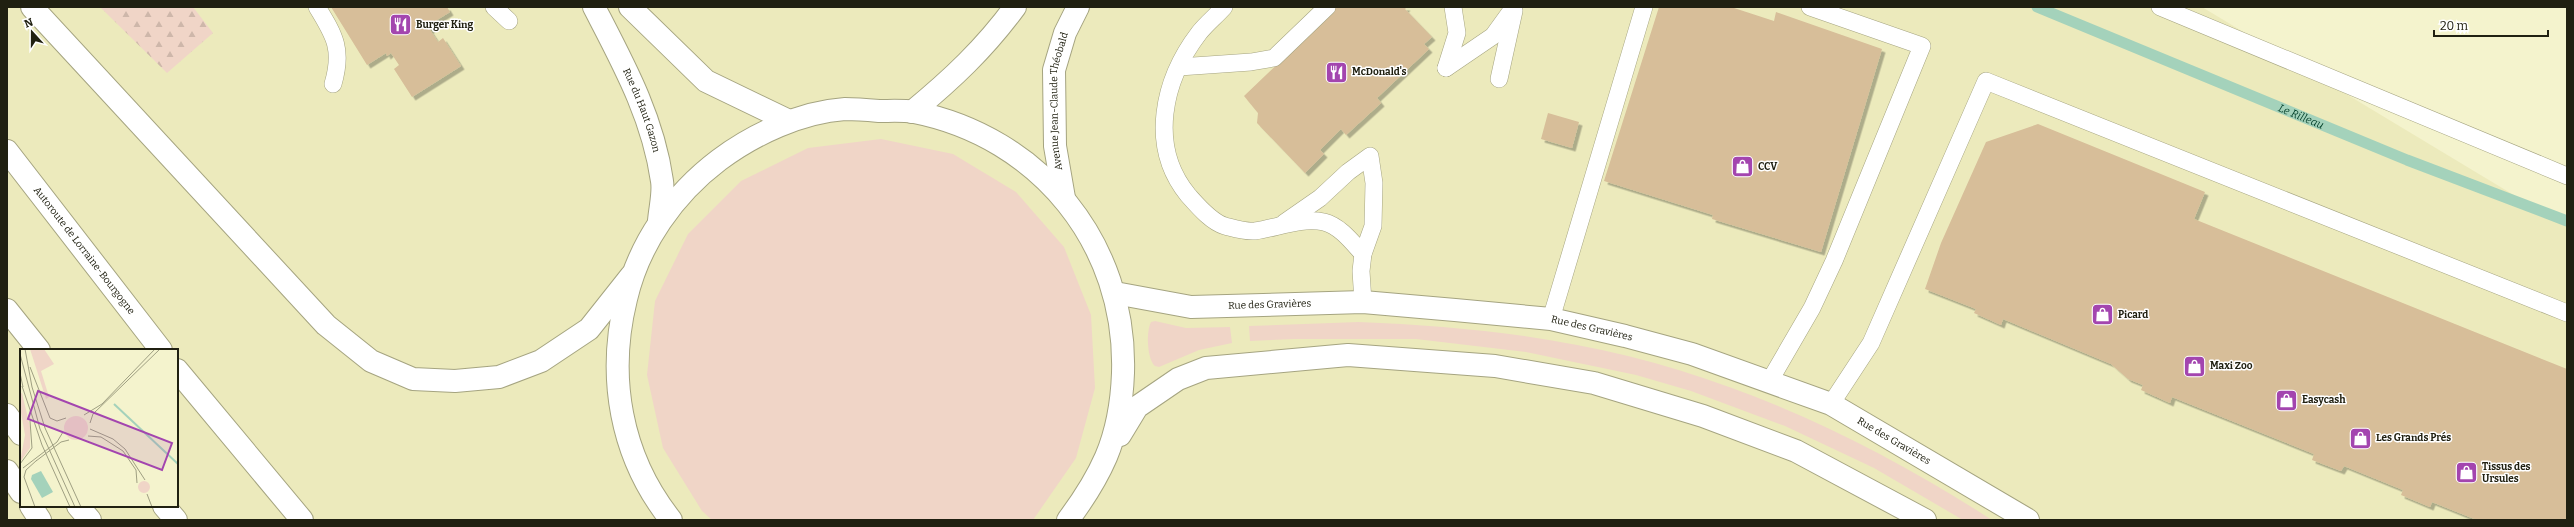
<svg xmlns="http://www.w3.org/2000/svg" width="2574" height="527" viewBox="0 0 2574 527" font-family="Bitter,serif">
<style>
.built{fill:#eceabc;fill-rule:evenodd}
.green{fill:#f0d5c7}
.forest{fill:url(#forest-firs)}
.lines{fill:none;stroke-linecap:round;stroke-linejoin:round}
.stream{stroke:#a4d2bb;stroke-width:11}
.building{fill:#d7be99;filter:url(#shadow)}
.service-casing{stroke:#a5a480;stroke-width:18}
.minor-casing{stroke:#a5a480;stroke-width:24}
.primary-casing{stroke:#a5a480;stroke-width:24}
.motorway-casing{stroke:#a5a480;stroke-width:24}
.service{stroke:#fff;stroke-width:17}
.minor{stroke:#fff;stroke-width:22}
.primary{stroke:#fff;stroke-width:22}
.motorway{stroke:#fff;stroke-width:22}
.labels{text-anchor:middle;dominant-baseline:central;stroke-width:3;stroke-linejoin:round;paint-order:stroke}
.poi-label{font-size:10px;font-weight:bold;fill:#202011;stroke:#fff;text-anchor:start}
.street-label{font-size:10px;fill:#202011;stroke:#fff}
.water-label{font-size:11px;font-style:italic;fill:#09452f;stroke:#fff}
.inset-river{fill:none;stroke:#a4d2bb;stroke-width:2}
.inset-road{fill:none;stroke:#9f9f82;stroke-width:1}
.view{fill:#a345af;fill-opacity:0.15;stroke:#a345af;stroke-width:2}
.inset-edge{fill:none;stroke:#202011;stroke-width:2}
</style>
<defs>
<pattern id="forest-firs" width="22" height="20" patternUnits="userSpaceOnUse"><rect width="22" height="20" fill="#f0d5c7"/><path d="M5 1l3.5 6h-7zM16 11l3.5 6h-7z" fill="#ceb7aa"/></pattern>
<filter id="shadow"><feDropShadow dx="3.5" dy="3.5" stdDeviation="0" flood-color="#0004"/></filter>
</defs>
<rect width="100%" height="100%" fill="#f4f3cd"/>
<path class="built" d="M7,7H2202L2567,227V520H7ZM21,350H177V506H21Z"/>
<g class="green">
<polygon points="881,139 953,154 1016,192 1064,247 1091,315 1095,388 1076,458 1033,520 712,520 702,511 663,448 647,375 655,301 688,234 741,181 808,148"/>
<path d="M1155,321L1186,328L1230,327L1232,343L1199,350L1159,367L1155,366C1147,359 1146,331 1151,322Z"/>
<path d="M1359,322C1433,325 1505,331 1577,345C1726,373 1865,438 1992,520H1963L1874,468L1785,426L1691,391L1636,375L1526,352L1416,339H1295L1250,341L1249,326Z"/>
</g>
<polygon class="forest" points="100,7 193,7 213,33 167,73"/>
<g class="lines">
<path class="stream" id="s1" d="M2037,7L2407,160L2567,221"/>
</g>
<g class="building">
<polygon points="331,7 447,7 450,12 432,23 434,27 430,30 438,42 443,38 461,66 412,97 394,69 399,65 391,53 387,56 386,53 367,65"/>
<polygon points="1337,7 1407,7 1405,9 1432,37 1424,44 1429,49 1377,98 1381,103 1346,135 1341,129 1320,150 1324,154 1305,173 1257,123 1258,113 1244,96"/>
<polygon points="1659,7 1731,7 1774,21 1776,12 1882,49 1821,252 1712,219 1713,215 1604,181"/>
<polygon points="1548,113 1579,122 1572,148 1541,139"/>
<polygon points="2038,124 2205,192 2194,219 2567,369 2567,520 2477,520 2432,502 2430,507 2401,495 2403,490 2344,466 2341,471 2312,460 2314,454 2172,397 2170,403 2141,390 2143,385 2128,379 2111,364 2003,319 2001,325 1974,313 1976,309 1925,289 1941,243 1986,142"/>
</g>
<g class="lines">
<defs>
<g id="service">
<path d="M317,7C335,36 343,50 333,84"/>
<polyline points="494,7 509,21"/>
<path d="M1224,7C1216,16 1206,24 1199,33C1163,80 1148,146 1188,195C1197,205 1211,222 1225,226C1233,228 1246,232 1255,231C1277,228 1301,217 1324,222C1340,226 1352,242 1363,254"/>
<polyline points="2160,7 2567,176"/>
<polyline points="1179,67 1251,62 1274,58 1327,7"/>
<polyline points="1446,68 1493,36 1514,7"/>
<polyline points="1446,68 1457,33 1453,7"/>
<polyline points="1499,79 1514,11"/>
<polyline points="1284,223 1320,198 1348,172 1370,156 1374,183 1373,226 1363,254 1361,271 1363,302"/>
<polyline points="1551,319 1644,7"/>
<polyline points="1769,382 1812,308 1834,261 1922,46 1810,7"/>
<polyline points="1831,404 1871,343 1986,81 2567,313"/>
</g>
<g id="minor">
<path id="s2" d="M594,7C623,63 653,117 662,181C664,193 660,208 659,221"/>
<polyline points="630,7 706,81 789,121"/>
</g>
<g id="primary">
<path d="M912,112C952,79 984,49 1015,7"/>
<path id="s3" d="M1064,198L1055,146L1054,70L1065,33L1078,7"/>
<path id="s4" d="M1115,293L1191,307L1363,302L1455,310L1551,319L1625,336L1692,354L1831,404L2028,520"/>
<polyline points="1120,435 1137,407 1178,379 1206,368 1348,355 1495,366 1594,383 1703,416 1796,451 1925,520"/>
<path d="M671,520C620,456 607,376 626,299C639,243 674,194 719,160C754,134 801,112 845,109C856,109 868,110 879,111C890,111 903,110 914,112C1040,137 1127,244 1123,373C1122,401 1117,431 1106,457C1096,480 1083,500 1068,520"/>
</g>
<g id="motorway">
<polyline points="32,7 326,325 371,361 413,379 455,381 499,377 541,361 589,329 631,276"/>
<path id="s5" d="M7,151L161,350"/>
<polyline points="7,310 39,350"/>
<polyline points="177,370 302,520"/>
<polyline points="7,415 21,434"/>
<polyline points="7,471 21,492"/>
<polyline points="31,506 40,520"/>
<polyline points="78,506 90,520"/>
<polyline points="164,506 176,520"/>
</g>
</defs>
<use href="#service" class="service-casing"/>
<use href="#minor" class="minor-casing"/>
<use href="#primary" class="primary-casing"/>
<use href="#motorway" class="motorway-casing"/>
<use href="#service" class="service"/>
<use href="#minor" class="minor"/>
<use href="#primary" class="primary"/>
<use href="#motorway" class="motorway"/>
</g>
<defs>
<symbol id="restaurant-square" viewBox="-11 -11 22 22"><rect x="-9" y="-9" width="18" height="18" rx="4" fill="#a345af" stroke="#fff"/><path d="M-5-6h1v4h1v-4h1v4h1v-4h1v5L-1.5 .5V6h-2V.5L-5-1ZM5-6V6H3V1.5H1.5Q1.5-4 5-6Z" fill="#fff"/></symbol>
<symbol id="shop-square" viewBox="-11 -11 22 22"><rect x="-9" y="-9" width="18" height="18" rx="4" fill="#a345af" stroke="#fff"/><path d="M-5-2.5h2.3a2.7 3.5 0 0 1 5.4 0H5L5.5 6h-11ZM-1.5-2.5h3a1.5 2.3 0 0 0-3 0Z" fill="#fff"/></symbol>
</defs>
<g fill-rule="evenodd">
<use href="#restaurant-square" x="388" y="12" width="25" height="25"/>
<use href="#restaurant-square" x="1324" y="60" width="25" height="25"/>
<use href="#shop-square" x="1730" y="154" width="25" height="25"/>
<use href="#shop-square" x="2090" y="302" width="25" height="25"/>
<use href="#shop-square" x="2182" y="354" width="25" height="25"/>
<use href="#shop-square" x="2274" y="388" width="25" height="25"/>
<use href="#shop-square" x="2348" y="426" width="25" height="25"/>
<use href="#shop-square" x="2454" y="460" width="25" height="25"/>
</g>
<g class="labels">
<g class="poi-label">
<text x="416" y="25">Burger King</text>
<text x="1352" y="72">McDonald's</text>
<text x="1758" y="167">CCV</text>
<text x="2118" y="315">Picard</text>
<text x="2210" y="366">Maxi Zoo</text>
<text x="2302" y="400">Easycash</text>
<text x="2376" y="438">Les Grands Prés</text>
<text x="2482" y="467">Tissus des<tspan x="2482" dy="12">Ursules</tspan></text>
</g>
<g class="street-label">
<text stroke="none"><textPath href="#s3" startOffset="98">Avenue Jean-Claude Théobald</textPath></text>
<text stroke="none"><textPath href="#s2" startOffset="114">Rue du Haut Gazon</textPath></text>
<text stroke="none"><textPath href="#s5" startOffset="126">Autoroute de Lorraine-Bourgogne</textPath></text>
<text stroke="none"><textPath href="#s4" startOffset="156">Rue des Gravières</textPath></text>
<text stroke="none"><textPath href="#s4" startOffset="480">Rue des Gravières</textPath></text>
<text stroke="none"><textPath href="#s4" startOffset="804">Rue des Gravières</textPath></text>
</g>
<g class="water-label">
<text stroke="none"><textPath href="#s1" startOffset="286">Le Rilleau</textPath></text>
</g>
</g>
<g transform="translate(20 349)">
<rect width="158" height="158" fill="#f4f3cd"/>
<path d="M2,44L10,78V99L0,113L5,86L0,58V45ZM44 79a12 12 0 1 1 24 0a12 12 0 1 1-24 0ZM118 138a6 6 0 1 1 12 0a6 6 0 1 1-12 0Z" fill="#f0d5c7"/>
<path d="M10,0H24L34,15L21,22L29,48L26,50Z" fill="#f0d5c7"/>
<path d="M21,122L33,143L22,149L11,130L12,126Z" fill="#a4d2bb"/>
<path class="inset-river" d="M94,55L158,115"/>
<path class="inset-road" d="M5,0L12,38L25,79L61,158M0,5L20,80L55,158M10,18L30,69L37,72L46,69M0,24L3,38M2,37L22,96L50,158M64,66L82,55L135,0M70,74L73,65L140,0M70,80L93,90L105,100L125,131M68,87L81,88L103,102L116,121L117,134M16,112L41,93L49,91M0,115L12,99L10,72M3,119L37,93L43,83M127,145L132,158M15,158L4,128L6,121L17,111"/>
<path class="view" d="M18,42L152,94L142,121L8,70Z"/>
<rect width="158" height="158" class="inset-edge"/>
</g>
<rect width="2574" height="527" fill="none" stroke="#202011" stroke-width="16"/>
<g transform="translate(32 32) rotate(339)" stroke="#ffffff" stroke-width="3" paint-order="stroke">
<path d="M0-3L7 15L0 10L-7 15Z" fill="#202011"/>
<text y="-6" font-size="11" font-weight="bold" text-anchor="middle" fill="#202011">N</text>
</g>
<path d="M2434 30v6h114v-6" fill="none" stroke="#202011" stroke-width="2"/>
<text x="2440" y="30" font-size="12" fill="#202011" stroke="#ffffff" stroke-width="3" paint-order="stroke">20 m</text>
</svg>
